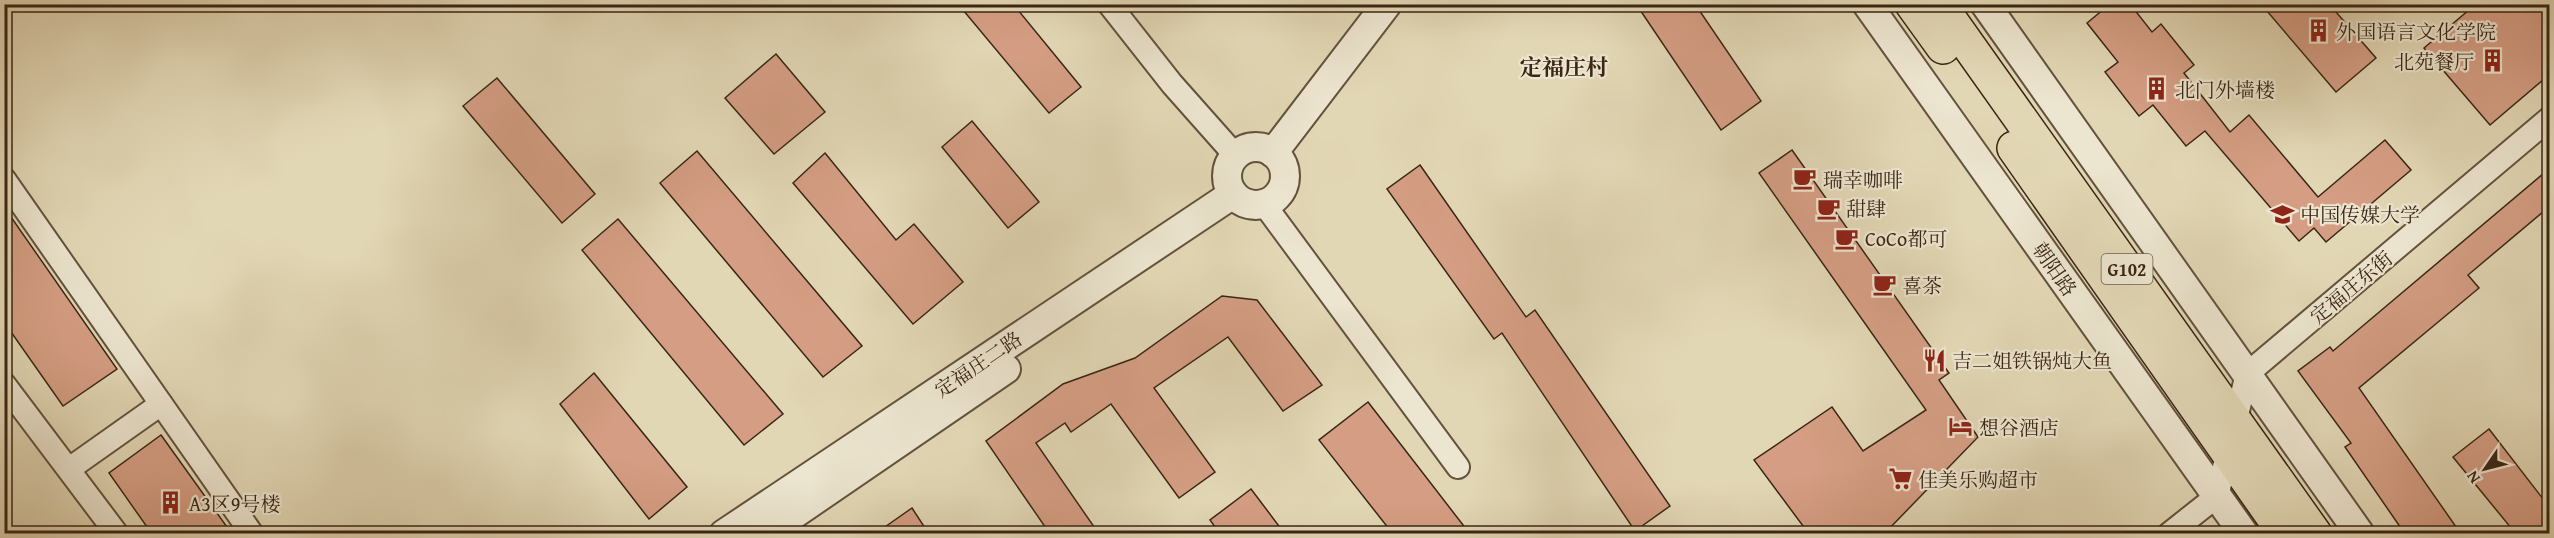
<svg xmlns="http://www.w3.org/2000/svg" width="2554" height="538" viewBox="0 0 2554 538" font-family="'Gentium Book Plus','Noto Serif SC',serif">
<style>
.building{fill:#d59e84;stroke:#3a2615;stroke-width:1.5}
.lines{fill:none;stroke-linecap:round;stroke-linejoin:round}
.minor-casing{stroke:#64523d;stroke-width:26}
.tertiary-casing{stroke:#64523d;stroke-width:32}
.trunk-casing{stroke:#3a2615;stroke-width:36}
.minor{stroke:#ece5cf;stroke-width:22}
.tertiary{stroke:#ece5cf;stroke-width:28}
.trunk{stroke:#e2d7b5;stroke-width:33}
.labels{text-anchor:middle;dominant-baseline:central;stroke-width:4.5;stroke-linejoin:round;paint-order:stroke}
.shield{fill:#ece5cf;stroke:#6f5f4d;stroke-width:1.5}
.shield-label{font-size:18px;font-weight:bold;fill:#3a2615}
.poi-label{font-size:20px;fill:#3a2615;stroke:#ece5cf;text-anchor:start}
.street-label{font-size:20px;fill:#3a2615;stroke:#ece5cf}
.quarter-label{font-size:22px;font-weight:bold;fill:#3a2615;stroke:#ece5cf}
</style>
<rect width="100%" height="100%" fill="#e2d7b5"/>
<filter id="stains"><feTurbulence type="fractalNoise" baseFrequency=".00333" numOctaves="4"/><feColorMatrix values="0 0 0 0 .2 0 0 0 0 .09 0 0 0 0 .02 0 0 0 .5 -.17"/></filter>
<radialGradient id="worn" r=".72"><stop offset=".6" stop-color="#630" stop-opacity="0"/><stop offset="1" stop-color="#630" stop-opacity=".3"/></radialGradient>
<g class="building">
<polygon points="958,4 1013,4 1081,87 1049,113"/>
<polygon points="1636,4 1695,4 1761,101 1721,130"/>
<polygon points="2110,4 2130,4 2152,32 2161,24 2194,65 2184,73 2230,132 2249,115 2318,197 2385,140 2411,170 2326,242 2314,228 2299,241 2205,131 2186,146 2153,105 2139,116 2105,72 2118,62 2087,23"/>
<polygon points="2261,4 2329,4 2376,58 2336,92"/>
<polygon points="2476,4 2550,4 2550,74 2490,125 2424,48"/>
<polygon points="776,54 825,112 774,154 725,98"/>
<polygon points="497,78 595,194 562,223 463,106"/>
<polygon points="972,121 1039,202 1008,228 942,147"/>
<polygon points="1792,150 1949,373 1939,380 1978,437 1884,534 1809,534 1754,460 1832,407 1863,451 1926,410 1759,173"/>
<polygon points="697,151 862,346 823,377 660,183"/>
<polygon points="825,153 896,240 914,224 963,282 913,324 793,183"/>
<polygon points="1420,165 1526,317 1535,310 1670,506 1635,531 1502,333 1494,339 1387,189"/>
<polygon points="2550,168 2550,206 2468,275 2479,288 2359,388 2461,534 2405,534 2345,447 2351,443 2298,371 2330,347 2333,351"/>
<polygon points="4,207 117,369 63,406 4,322"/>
<polygon points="618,219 783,414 744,445 582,250"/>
<polygon points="1222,296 1257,300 1322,385 1283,411 1228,337 1154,388 1215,472 1179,498 1111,404 1071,432 1065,423 1036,443 1099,534 1050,534 986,441 1063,384 1135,358"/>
<polygon points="594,373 687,487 649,519 560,404"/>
<polygon points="1368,402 1470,534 1393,534 1319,440"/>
<polygon points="2489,429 2550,508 2550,534 2516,534 2453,457"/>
<polygon points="161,435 232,534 152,534 109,473"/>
<polygon points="1251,489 1285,534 1220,534 1210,520"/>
<polygon points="912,508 929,534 875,534"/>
</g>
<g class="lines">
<defs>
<g id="minor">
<polyline points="1109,4 1172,84 1235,155"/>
<polyline points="4,179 252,534"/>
<polyline points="1264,204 1458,467"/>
<polyline points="4,384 117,534"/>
<polyline points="69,469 161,404"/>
<polyline points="2169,534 2217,496 2247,374 2550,118"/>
</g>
<g id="tertiary">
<polyline points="1867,4 2244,534"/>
<polyline points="1985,4 2360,534"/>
<circle cx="1256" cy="176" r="29"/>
<polyline points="1273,153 1387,4"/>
<polyline points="724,534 1233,194"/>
<polyline points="765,534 1006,369"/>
</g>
<g id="trunk">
<polyline points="1912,4 1943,47"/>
<polyline points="1939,4 2315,534"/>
<polyline points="2014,148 2285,534"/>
</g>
</defs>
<use href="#minor" class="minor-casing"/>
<use href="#tertiary" class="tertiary-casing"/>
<use href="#trunk" class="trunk-casing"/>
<use href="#minor" class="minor"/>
<use href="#tertiary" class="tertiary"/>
<use href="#trunk" class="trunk"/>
</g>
<defs>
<symbol id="building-bare" viewBox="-9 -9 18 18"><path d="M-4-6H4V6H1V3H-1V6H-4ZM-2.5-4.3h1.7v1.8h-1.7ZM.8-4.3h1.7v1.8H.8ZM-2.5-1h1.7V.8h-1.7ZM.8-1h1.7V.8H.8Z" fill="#8f2418" stroke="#ece5cf" stroke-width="2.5" paint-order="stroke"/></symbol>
<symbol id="cafe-bare" viewBox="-9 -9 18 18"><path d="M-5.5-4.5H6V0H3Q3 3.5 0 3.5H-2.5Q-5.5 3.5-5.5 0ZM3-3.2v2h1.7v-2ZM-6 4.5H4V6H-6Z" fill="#8f2418" stroke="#ece5cf" stroke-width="2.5" paint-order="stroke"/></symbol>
<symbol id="university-bare" viewBox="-9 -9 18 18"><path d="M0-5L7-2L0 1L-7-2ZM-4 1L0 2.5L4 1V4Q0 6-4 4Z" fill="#8f2418" stroke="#ece5cf" stroke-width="2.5" paint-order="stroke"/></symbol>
<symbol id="restaurant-bare" viewBox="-9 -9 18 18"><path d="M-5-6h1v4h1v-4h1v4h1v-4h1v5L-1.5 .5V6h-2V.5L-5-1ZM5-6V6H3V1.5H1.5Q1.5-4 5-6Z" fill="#8f2418" stroke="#ece5cf" stroke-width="2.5" paint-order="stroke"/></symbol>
<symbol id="hotel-bare" viewBox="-9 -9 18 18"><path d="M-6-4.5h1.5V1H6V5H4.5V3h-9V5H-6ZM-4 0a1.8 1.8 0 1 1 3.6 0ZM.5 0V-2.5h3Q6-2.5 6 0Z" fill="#8f2418" stroke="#ece5cf" stroke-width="2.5" paint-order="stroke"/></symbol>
<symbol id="supermarket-bare" viewBox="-9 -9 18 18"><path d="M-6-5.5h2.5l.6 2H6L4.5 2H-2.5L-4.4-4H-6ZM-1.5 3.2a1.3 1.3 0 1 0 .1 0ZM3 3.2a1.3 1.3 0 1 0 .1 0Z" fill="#8f2418" stroke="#ece5cf" stroke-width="2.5" paint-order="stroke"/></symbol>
</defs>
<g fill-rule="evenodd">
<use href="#building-bare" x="2302" y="14" width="33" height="33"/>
<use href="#building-bare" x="2476" y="44" width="33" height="33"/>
<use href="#building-bare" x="2140" y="72" width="33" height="33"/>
<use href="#cafe-bare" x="1788" y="162" width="33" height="33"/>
<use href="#cafe-bare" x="1812" y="192" width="33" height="33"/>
<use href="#university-bare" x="2266" y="198" width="33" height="33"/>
<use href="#cafe-bare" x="1830" y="222" width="33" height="33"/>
<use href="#cafe-bare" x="1868" y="268" width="33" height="33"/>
<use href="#restaurant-bare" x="1918" y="344" width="33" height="33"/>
<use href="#hotel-bare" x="1944" y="410" width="33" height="33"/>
<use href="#supermarket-bare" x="1884" y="462" width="33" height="33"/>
<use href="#building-bare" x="154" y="486" width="33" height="33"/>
</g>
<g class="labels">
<rect class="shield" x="2101.5" y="254" width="51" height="30" rx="4.5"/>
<g class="shield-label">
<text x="2127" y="269">G102</text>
</g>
<g class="poi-label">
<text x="2336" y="31">外国语言文化学院</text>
<text x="2474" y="61" text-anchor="end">北苑餐厅</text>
<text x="2175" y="89">北门外墙楼</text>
<text x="1823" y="179">瑞幸咖啡</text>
<text x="1846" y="208">甜肆</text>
<text x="2300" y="214">中国传媒大学</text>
<text x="1865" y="238">CoCo都可</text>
<text x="1902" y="285">喜茶</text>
<text x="1952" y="360">吉二姐铁锅炖大鱼</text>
<text x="1979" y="427">想谷酒店</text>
<text x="1918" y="479">佳美乐购超市</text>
<text x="189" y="503">A3区9号楼</text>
</g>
<g class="street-label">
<text transform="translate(2055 269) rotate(55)">朝阳路</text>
<text transform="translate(2351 287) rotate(-40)">定福庄东街</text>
<text transform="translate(978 364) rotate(-34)">定福庄二路</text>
</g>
<g class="quarter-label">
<text x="1564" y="67">定福庄村</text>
</g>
</g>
<rect width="2554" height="538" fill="none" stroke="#e2d7b5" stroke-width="24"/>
<rect x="6" y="6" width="2542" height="526" fill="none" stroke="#3a2615" stroke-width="3"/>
<rect x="12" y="12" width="2530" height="514" fill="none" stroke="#3a2615" stroke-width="1.5"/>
<g transform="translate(2485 469) rotate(235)" stroke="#ece5cf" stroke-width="4.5" paint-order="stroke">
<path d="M0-4.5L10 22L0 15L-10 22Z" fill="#3a2615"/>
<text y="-9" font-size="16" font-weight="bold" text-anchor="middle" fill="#3a2615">N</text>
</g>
<rect width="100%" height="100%" filter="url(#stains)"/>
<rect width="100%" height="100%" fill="url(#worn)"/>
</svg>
